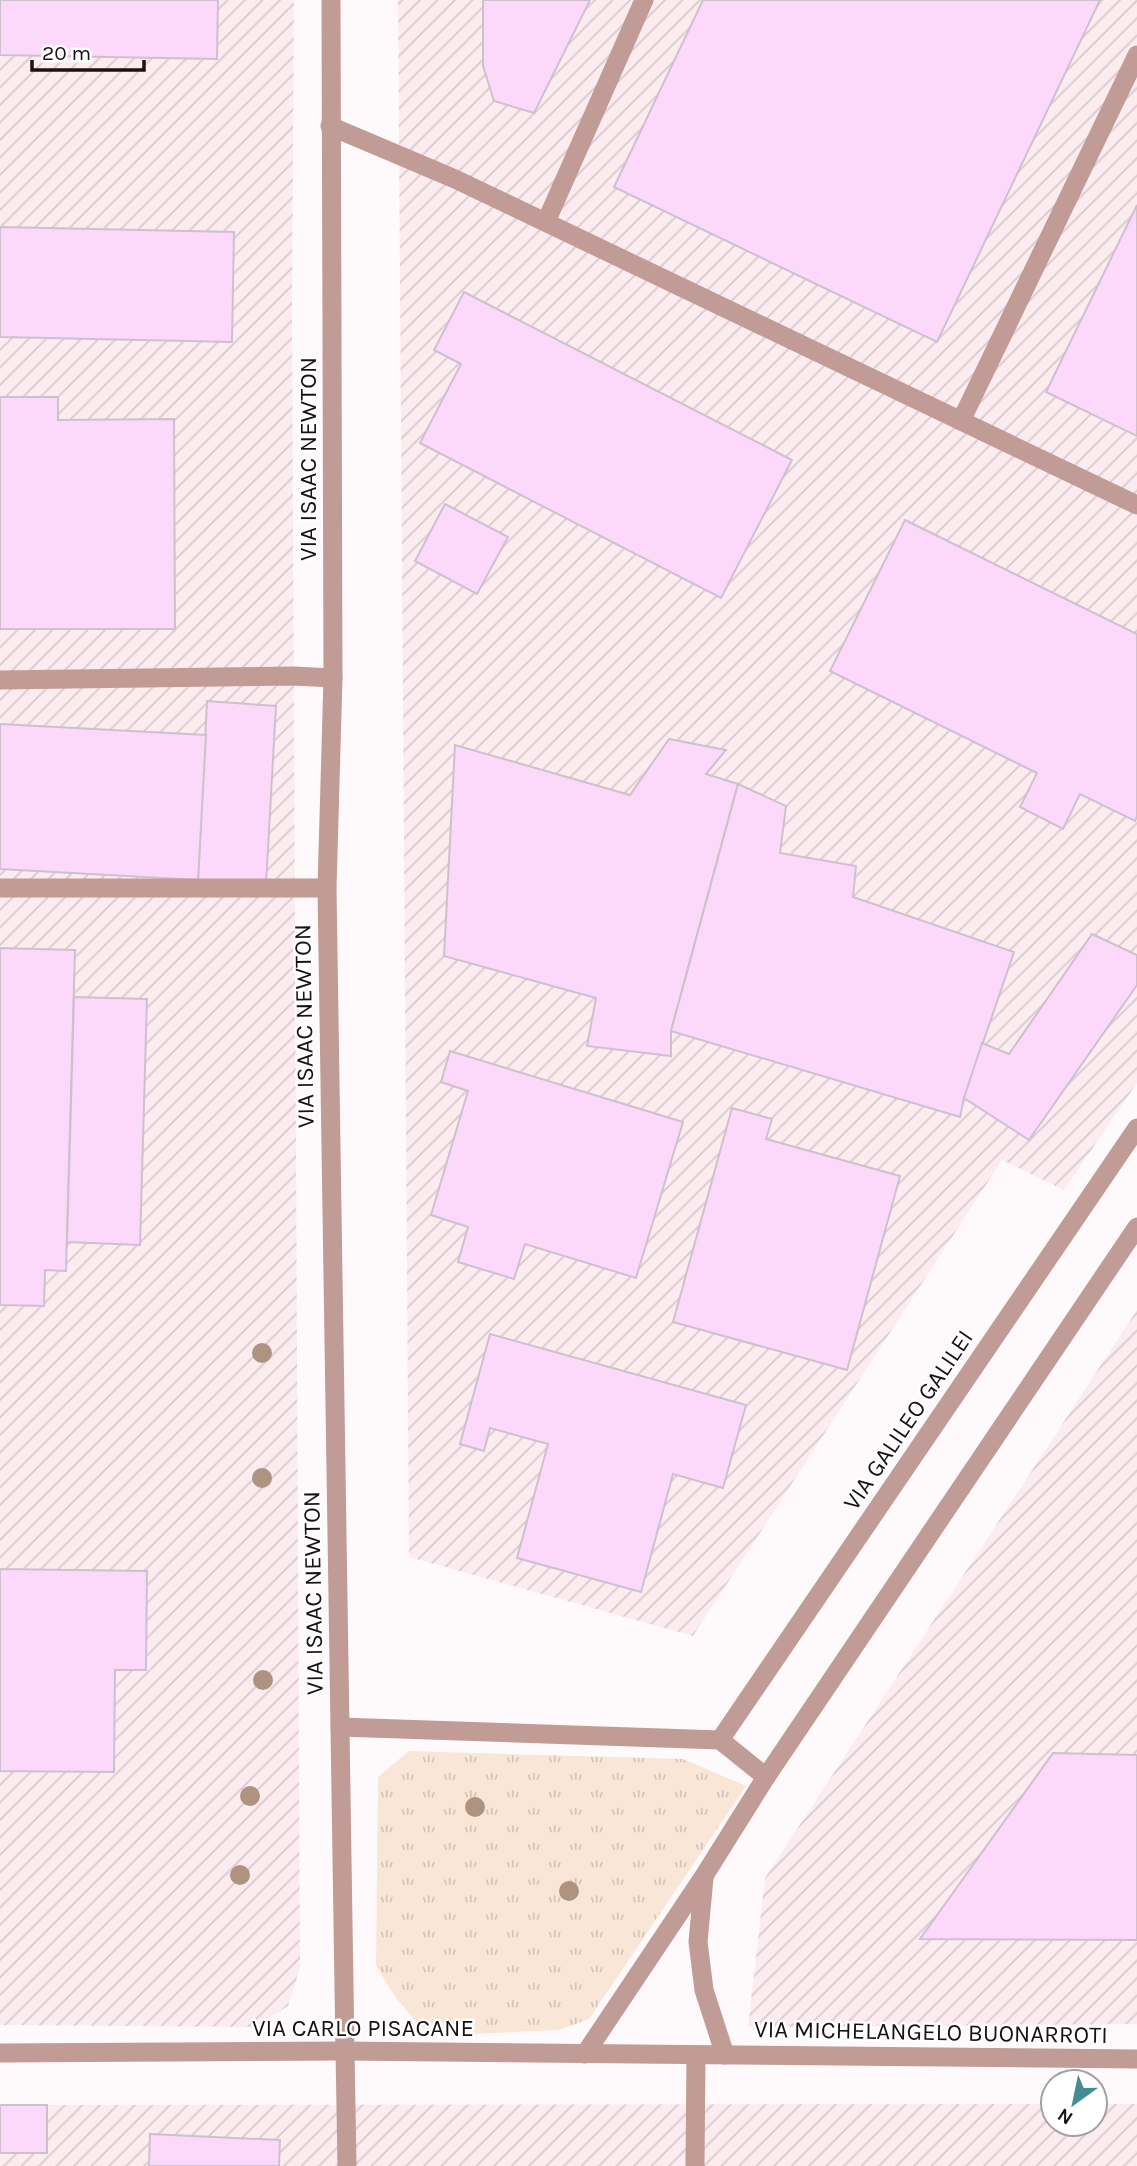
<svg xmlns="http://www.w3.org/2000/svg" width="1137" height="2166" viewBox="0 0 1137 2166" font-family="Karla,sans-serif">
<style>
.industrial{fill:url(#industrial-furrows)}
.grass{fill:url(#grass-tufts)}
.building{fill:#fcd8fb;stroke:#cdc1cd;stroke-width:2}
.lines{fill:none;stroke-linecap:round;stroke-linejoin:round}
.service{stroke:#c19b96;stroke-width:19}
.minor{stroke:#c19b96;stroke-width:19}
.tertiary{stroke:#c19b96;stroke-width:19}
.tree{fill:#ae9480}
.labels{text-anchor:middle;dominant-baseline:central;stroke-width:5;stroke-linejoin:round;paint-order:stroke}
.street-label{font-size:24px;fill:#181213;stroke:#fff}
</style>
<defs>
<pattern id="industrial-furrows" width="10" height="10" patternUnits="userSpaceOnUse" patternTransform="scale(1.75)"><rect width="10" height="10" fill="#fcecf0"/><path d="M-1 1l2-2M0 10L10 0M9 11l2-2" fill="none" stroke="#d7c9cd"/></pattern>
<pattern id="grass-tufts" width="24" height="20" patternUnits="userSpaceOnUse" patternTransform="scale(1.75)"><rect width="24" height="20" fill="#fae6d7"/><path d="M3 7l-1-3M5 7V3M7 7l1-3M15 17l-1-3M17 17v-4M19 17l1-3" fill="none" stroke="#d6c4b8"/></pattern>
</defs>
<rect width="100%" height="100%" fill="#fefafb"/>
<g class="industrial">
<polygon points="0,0 294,0 292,312 300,1968 288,2006 255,2027 0,2025"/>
<polygon points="398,0 1137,0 1137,1083 1064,1190 1002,1160 693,1636 409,1557"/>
<polygon points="1137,1310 1137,2024 748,2027 765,1878"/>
<polygon points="1053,2104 1053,2124 1095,2124 1095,2104 1137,2104 1137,2166 0,2166 0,2105"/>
</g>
<polygon class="grass" points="409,1751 683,1759 746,1786 589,2019 559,2030 449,2035 421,2027 396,1998 376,1966 378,1777"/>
<g class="building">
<polygon points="0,0 218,0 217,59 0,55"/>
<polygon points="483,0 590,0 534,113 494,101 483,66"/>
<polygon points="703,0 1100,0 937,342 614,187"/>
<polygon points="1137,205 1137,436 1046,392"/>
<polygon points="0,227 234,232 232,342 0,337"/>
<polygon points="464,292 792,460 721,598 420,443 461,364 434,350"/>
<polygon points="0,397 58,397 58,420 174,419 175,629 0,629"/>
<polygon points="445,504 508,537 477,594 415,561"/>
<polygon points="905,520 1137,634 1137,816 1135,821 1080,794 1063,829 1020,807 1037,773 830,671"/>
<polygon points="207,701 276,706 266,884 198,880"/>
<polygon points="0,724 206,735 198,880 0,869"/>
<polygon points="669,739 726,750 706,774 738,784 671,1031 671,1056 587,1046 596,998 444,956 455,745 630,795"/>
<polygon points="738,784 786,806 780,853 856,866 853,897 1014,952 964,1098 960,1117 671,1031"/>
<polygon points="1092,934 1137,955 1137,985 1029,1140 964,1098 982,1043 1009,1054"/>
<polygon points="0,948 75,950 66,1271 45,1270 44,1306 0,1305"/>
<polygon points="74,997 147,999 140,1245 67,1242"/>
<polygon points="450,1051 683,1122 636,1278 525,1244 514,1279 458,1262 468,1227 431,1215 468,1091 441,1082"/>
<polygon points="732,1108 772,1119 766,1139 900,1176 847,1370 673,1322"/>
<polygon points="490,1334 746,1405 723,1488 673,1474 641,1592 517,1558 548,1444 490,1428 484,1451 460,1444"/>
<polygon points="0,1569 147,1571 146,1670 115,1670 114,1772 0,1771"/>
<polygon points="1053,1753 1137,1755 1137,1940 920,1939"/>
<rect x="0" y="2105" width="47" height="48"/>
<polygon points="150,2134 280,2140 279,2166 149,2166"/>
</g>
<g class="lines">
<g class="service">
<polyline points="330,126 455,179 1137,505"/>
<polyline points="546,222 644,0"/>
<polyline points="961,421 1137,55"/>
<polyline points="0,680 294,676 333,678"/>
<polyline points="0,888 327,888"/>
<polyline points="345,2051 347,2166"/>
<polyline points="695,2166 696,2055"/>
</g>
<g class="minor">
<polyline points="331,0 333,678 327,888 345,2051"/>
<polyline points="340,1727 720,1740 1137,1128"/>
<polyline points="720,1740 766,1777"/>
<polyline points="704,1878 698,1942 704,1990 725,2055"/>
<polyline points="585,2054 704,1876 766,1777 1137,1227"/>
</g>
<polyline class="tertiary" points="0,2053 342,2051 1137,2059"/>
</g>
<g class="tree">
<circle cx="262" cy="1353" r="10"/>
<circle cx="262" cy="1478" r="10"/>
<circle cx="263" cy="1680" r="10"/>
<circle cx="250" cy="1796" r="10"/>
<circle cx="475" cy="1807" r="10"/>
<circle cx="240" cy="1875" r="10"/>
<circle cx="569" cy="1891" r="10"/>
</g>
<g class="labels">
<g class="street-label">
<text transform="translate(308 459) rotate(-90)">VIA ISAAC NEWTON</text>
<text transform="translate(304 1026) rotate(-91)">VIA ISAAC NEWTON</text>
<text transform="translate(908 1420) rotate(-56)">VIA GALILEO GALILEI</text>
<text transform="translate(313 1593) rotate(-91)">VIA ISAAC NEWTON</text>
<text x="363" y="2028">VIA CARLO PISACANE</text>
<text transform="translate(931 2032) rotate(1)">VIA MICHELANGELO BUONARROTI</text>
</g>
</g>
<g transform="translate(1074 2103) rotate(213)"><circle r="33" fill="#ffffff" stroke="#a3a0a1" stroke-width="2"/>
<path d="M0-5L12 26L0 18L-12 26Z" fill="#458c94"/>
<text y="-10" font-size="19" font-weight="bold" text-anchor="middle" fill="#181213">N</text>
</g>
<path d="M32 60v10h112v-10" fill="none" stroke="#181213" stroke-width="3.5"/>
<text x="42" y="60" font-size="21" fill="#181213" stroke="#ffffff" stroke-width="5" paint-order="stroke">20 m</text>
</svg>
